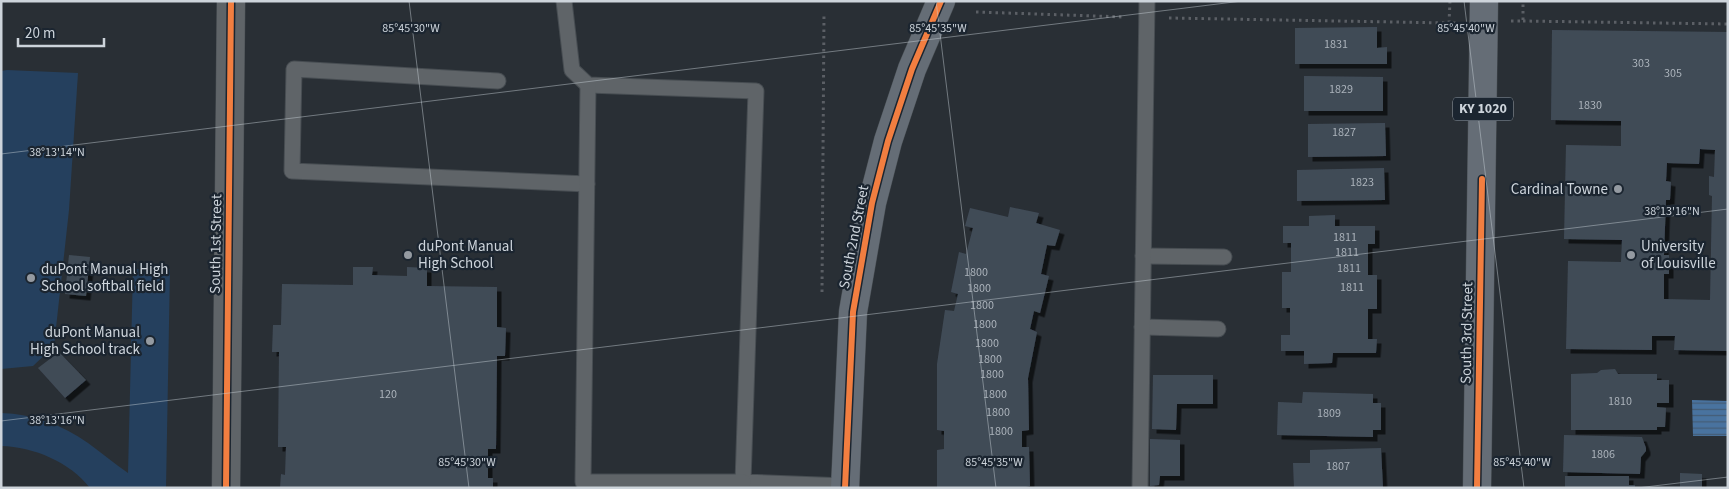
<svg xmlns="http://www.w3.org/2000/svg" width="1729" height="489" viewBox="0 0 1729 489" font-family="'Source Sans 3',sans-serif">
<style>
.pitch{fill:#25405e}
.water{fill:url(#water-rules)}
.building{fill:#404b57;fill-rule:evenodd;filter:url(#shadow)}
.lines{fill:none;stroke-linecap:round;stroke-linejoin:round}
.service-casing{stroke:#474d52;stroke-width:17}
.minor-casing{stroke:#474d52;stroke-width:29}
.primary-casing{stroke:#474d52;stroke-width:29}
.path{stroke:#5b5f65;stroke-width:3;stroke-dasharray:2.5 4;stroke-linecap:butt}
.service{stroke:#5f6468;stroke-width:15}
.minor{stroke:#5f6468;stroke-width:28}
.primary{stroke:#656d76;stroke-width:28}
.cycleway-casing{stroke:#1b2530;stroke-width:9}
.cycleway{stroke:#f27e40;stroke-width:6}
.ticks{fill:none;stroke:#cdd4db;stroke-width:1;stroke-opacity:0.45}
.poi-dot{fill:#949aa1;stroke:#1b2530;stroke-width:2}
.labels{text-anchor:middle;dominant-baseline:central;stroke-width:4.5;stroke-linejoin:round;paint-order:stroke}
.number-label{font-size:12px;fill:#aab2ba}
.shield{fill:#1b2530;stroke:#98a0a8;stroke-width:1}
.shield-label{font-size:14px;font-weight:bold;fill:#cdd4db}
.poi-label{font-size:15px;fill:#cdd4db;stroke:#1b2530;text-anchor:start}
.street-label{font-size:15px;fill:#cdd4db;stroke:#1b2530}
.ticks-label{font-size:12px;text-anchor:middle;fill:#cdd4db;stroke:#1b2530;stroke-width:4.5;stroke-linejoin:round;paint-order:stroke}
</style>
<defs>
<pattern id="water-rules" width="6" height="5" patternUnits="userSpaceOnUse" patternTransform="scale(1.25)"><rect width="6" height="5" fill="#49739f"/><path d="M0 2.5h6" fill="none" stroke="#445c75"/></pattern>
<filter id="shadow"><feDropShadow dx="4.5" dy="4.5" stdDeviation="0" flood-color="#0009"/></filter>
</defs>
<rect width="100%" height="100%" fill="#292f35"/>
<g class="pitch">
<polygon points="7,70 78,73 69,210 54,346 33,366 1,369 1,71"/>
<path d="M133,269H170L166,488H90C70,462 34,447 1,446V413C33,414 62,425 88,443C102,453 115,464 128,473Z"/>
</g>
<polygon class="water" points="1692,400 1728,401 1728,436 1693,436"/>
<g class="building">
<polygon points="1377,27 1377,48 1387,47 1387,64 1295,64 1295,28"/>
<path d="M1552,30L1728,32V351L1674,350L1675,336H1652V350L1566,349L1568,261L1621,262L1622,240L1564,239L1566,145L1621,146V121L1551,120ZM1700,149L1715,150L1714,177L1709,176V195L1712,196L1710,300L1664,299V274H1669V255H1664L1666,200H1670L1671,182L1666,181L1667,163L1699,164Z"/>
<polygon points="1304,76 1383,77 1383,111 1304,111"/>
<polygon points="1385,123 1386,156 1308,157 1308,124"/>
<polygon points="1384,168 1385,200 1297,201 1297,170"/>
<polygon points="1010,207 1039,213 1036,223 1060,230 1055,246 1047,245 1041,274 1049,276 1040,313 1034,311 1030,329 1037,332 1028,378 1029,430 1022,431 1022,447 1029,447 1030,486 1022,488 937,487 937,450 944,449 944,431 937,430 937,364 945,310 954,311 958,294 951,292 959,252 966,254 973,228 965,226 970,208 1008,217"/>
<polygon points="1335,215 1335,226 1375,226 1375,244 1368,244 1368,275 1377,275 1377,309 1368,309 1368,339 1377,339 1376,353 1333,353 1332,363 1304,364 1304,351 1281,351 1281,335 1290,335 1290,308 1282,308 1282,272 1291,272 1291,243 1283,243 1283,226 1309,226 1309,216"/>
<polygon points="69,255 90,257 86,296 65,294"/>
<polygon points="353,267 373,267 372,275 407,276 407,267 427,268 427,286 497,287 497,327 506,328 505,356 497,356 496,449 488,449 488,478 493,478 493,488 280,488 281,474 285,475 286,447 278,447 279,352 272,352 273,325 281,325 282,284 353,285"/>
<polygon points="59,352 86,380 65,398 38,368"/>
<polygon points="1615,369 1618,374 1657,374 1657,380 1669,380 1669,403 1657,403 1657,407 1666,408 1665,427 1657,427 1657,430 1571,430 1571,374 1597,373 1601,370"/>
<polygon points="1153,375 1213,375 1213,404 1177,404 1176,430 1152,429"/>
<polygon points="1303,392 1373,394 1373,403 1381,403 1381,430 1373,430 1373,437 1277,435 1278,402 1302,403"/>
<polygon points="1564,435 1642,437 1646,448 1646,451 1641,457 1640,474 1563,472"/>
<polygon points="1150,439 1180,440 1180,476 1160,476 1159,485 1150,486"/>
<polygon points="1381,448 1383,488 1294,488 1293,463 1310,463 1310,450"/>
<polygon points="1680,473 1702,474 1702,488 1680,488"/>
<polygon points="1565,476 1629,476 1629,485 1635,485 1635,488 1565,488"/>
</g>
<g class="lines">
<defs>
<g id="service">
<polyline points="564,1 572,70 588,85 756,91 743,482 845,486"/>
<polyline points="498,81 294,69 292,171 587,184"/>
<polyline points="588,85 583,482 743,482"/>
<polyline points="1143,256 1224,257"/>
<polyline points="1142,327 1218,329"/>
<polyline points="1140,488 1147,1"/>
</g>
<polyline id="minor" points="226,488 231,1"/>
<g id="primary">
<polyline points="845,488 853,312 872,203 888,141 912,69 941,1"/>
<polyline points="1477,488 1484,1"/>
</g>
</defs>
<use href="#service" class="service-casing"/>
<use href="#minor" class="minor-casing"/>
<use href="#primary" class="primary-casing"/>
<g class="path">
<polyline points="1450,1 1449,23 1457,23"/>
<polyline points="976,12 1125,17"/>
<polyline points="1169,18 1449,23"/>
<polyline points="1511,21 1523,21 1523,1"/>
<polyline points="1523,21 1728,24"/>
<polyline points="822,292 824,13"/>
</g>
<use href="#service" class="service"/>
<use href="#minor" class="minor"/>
<use href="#primary" class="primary"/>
<defs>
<g id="cycleway">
<polyline points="226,488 231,1"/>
<polyline points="845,488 853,312 872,203 888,141 912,69 941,1"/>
<polyline points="1477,488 1482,179"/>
</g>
</defs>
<use href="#cycleway" class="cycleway-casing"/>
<use href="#cycleway" class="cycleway"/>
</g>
<path class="ticks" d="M409,1L469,488M936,1L996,488M1464,1L1524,488M1,154L1242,1M1,421L1728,209M1637,488L1728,477"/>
<g class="poi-dot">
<circle cx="1618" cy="189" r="5"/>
<circle cx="408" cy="255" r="5"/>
<circle cx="1631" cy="255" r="5"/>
<circle cx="31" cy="278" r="5"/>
<circle cx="150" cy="341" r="5"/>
</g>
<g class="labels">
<g class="number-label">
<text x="1336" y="44">1831</text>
<text x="1641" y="63">303</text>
<text x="1673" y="73">305</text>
<text x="1341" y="89">1829</text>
<text x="1590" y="105">1830</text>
<text x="1344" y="132">1827</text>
<text x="1362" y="182">1823</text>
<text x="1345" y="237">1811</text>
<text x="1347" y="252">1811</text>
<text x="1349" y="268">1811</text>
<text x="976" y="272">1800</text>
<text x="1352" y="287">1811</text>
<text x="979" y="288">1800</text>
<text x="982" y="305">1800</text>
<text x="985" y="324">1800</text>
<text x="987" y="343">1800</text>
<text x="990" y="359">1800</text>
<text x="992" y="374">1800</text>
<text x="388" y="394">120</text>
<text x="995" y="394">1800</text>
<text x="1620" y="401">1810</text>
<text x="998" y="412">1800</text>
<text x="1329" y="413">1809</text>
<text x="1001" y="431">1800</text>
<text x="1603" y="454">1806</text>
<text x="1338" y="466">1807</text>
</g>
<rect class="shield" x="1453" y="97.5" width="60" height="23" rx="4"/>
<g class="shield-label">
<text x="1483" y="109">KY 1020</text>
</g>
<g class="poi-label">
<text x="1608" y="189" text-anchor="end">Cardinal Towne</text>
<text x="418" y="246">duPont Manual<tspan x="418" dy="17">High School</tspan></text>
<text x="1641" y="246">University<tspan x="1641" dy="17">of Louisville</tspan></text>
<text x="41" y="269">duPont Manual High<tspan x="41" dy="17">School softball field</tspan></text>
<text x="140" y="332" text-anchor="end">duPont Manual<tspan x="140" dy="17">High School track</tspan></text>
</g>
<g class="street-label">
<text transform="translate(854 237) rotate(-79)">South 2nd Street</text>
<text transform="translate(216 244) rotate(-89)">South 1st Street</text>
<text transform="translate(1467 333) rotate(-89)">South 3rd Street</text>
</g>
</g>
<g class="ticks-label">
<text x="411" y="32">85°45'30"W</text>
<text x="938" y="32">85°45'35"W</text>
<text x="1466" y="32">85°45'40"W</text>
<text x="57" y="156">38°13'14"N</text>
<text x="1672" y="215">38°13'16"N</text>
<text x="57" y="424">38°13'16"N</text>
<text x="467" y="466">85°45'30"W</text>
<text x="994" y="466">85°45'35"W</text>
<text x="1522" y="466">85°45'40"W</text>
</g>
<rect width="1729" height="489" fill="none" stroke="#cdd4db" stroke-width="5"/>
<path d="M18 38v8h86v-8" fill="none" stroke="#cdd4db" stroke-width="2.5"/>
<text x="25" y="38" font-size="15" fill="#cdd4db" stroke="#1b2530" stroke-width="4" paint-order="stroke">20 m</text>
</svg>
